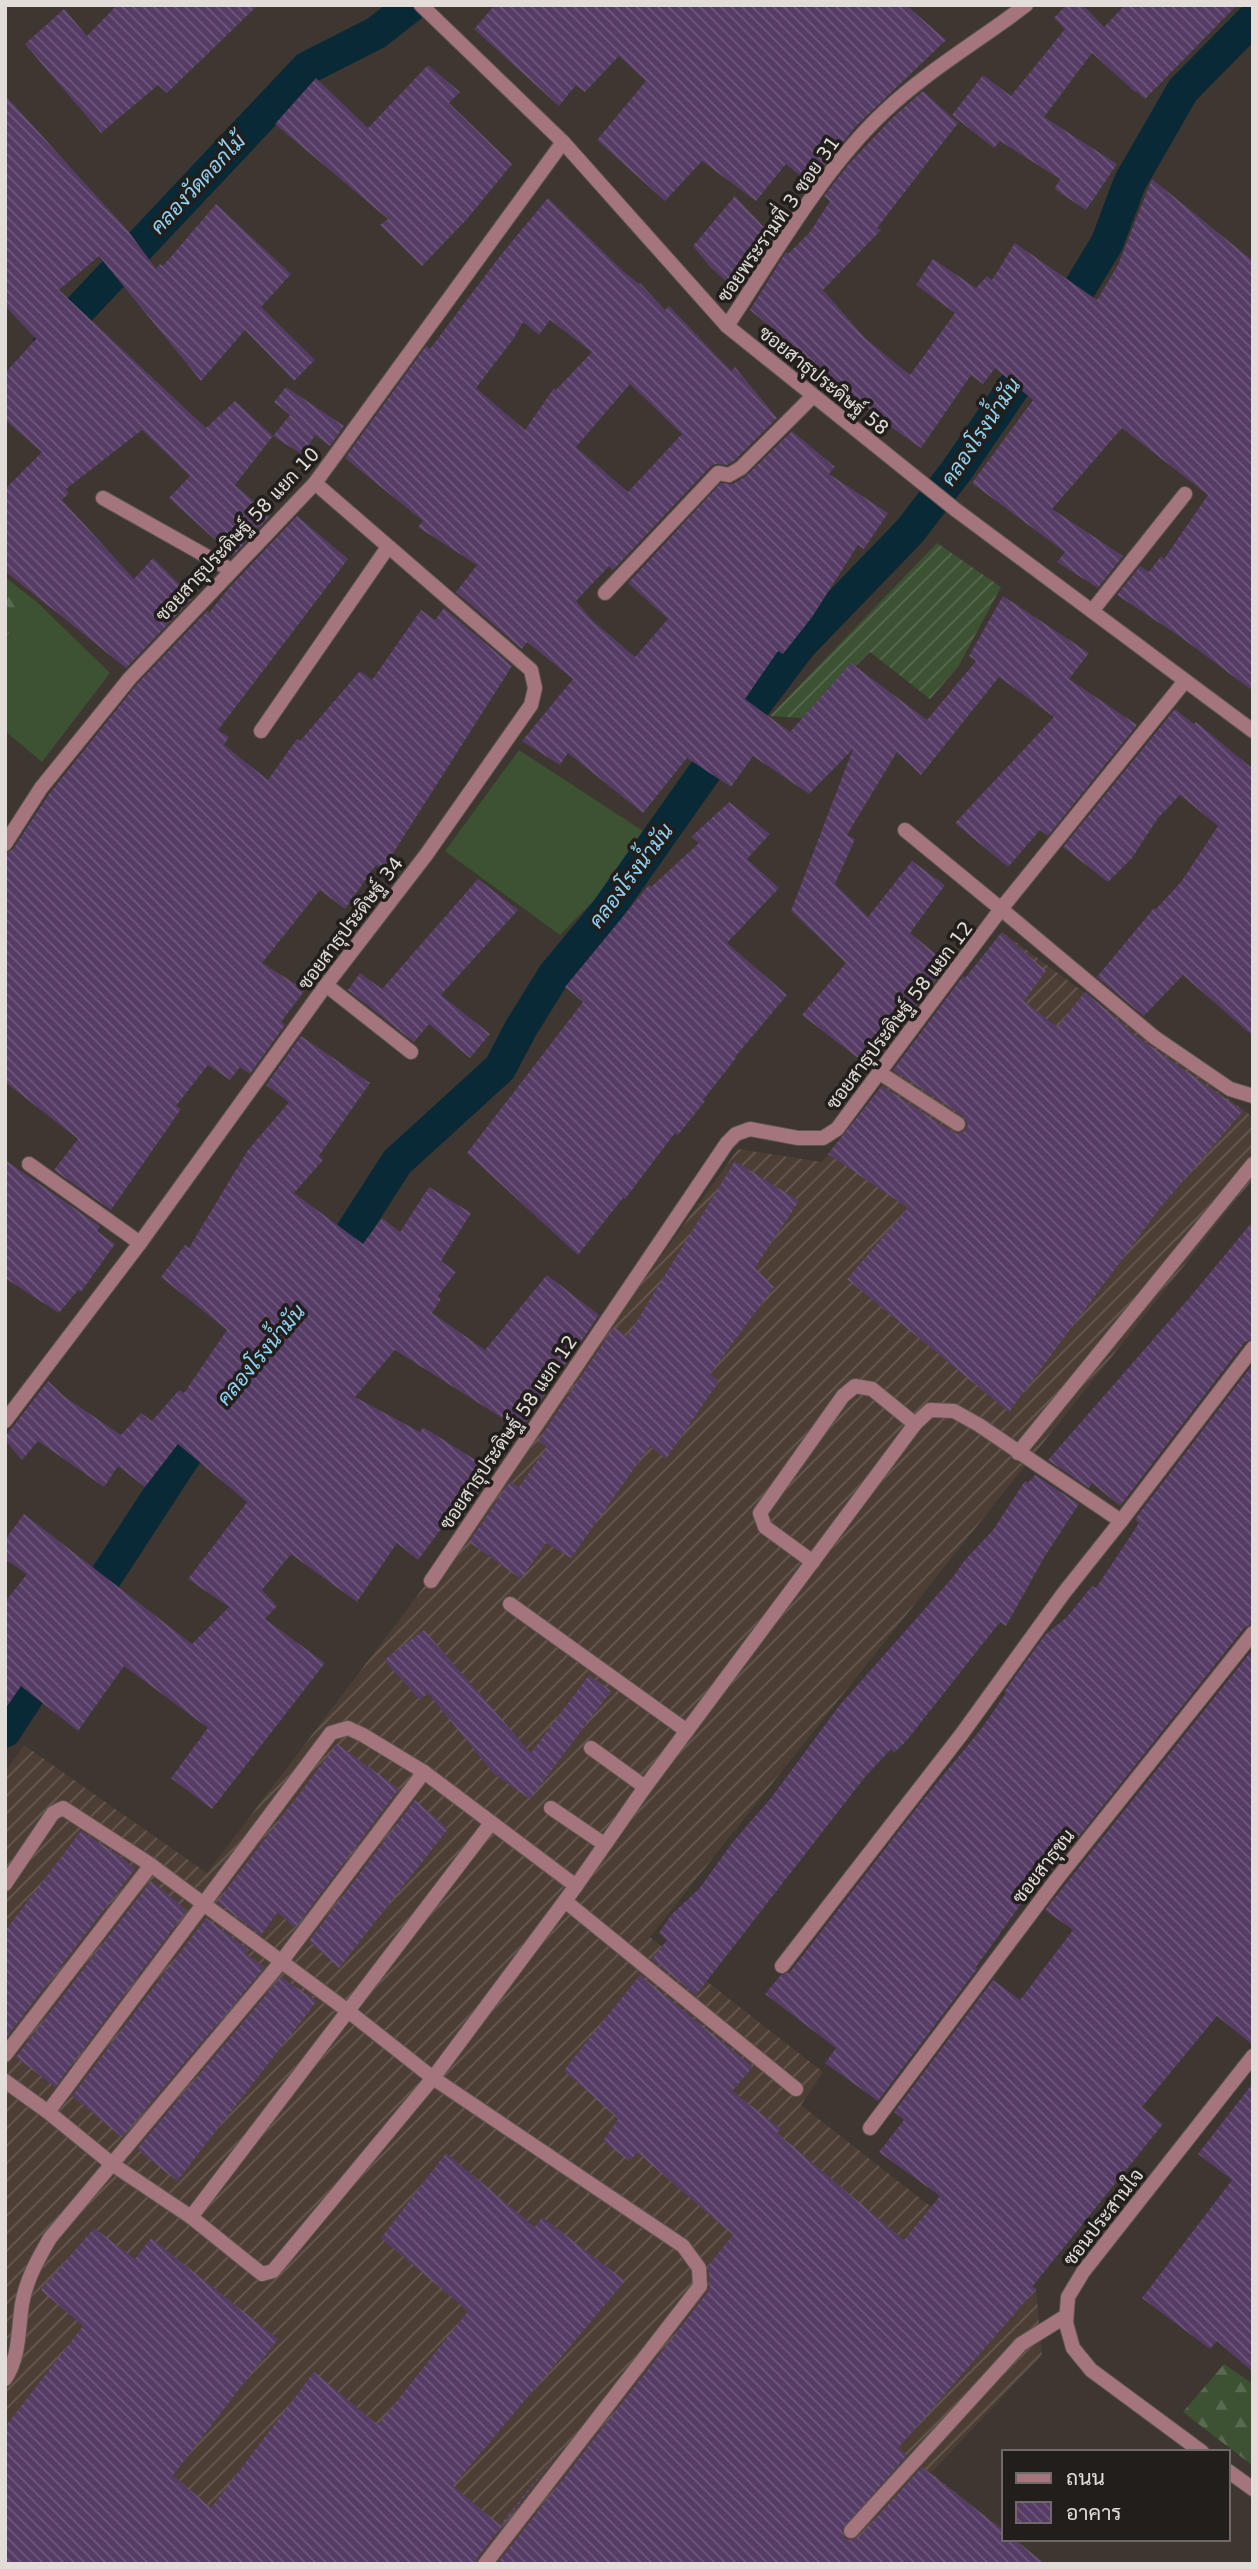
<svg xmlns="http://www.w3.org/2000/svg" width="1258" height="2569" viewBox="0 0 1258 2569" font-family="'DejaVu Sans',Sarabun,sans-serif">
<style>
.industrial{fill:url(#industrial-furrows)}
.grass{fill:#3c5232}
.forest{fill:url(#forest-firs)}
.garden{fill:url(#garden-furrows)}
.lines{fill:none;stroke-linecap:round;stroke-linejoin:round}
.canal{stroke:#0a2937;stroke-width:33}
.building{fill:url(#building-back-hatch);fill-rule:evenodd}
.service-casing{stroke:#5c544f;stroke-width:16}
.minor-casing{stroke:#5c544f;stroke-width:16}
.tertiary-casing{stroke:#5c544f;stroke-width:16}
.service{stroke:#a4757d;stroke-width:14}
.minor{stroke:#a4757d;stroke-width:14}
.tertiary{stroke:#a4757d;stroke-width:14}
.labels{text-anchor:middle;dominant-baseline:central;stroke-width:7;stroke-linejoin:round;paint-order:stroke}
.street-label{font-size:19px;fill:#e3ddda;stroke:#221e1c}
.water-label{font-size:21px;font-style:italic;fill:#90d4f5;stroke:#221e1c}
</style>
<defs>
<pattern id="industrial-furrows" width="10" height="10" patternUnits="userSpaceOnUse" patternTransform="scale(1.75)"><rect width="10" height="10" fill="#4c3e34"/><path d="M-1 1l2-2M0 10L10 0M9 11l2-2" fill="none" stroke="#665951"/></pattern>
<pattern id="forest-firs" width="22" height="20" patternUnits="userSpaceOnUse" patternTransform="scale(1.75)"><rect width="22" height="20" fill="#3c5232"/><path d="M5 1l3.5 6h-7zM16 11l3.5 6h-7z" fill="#586a4f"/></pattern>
<pattern id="garden-furrows" width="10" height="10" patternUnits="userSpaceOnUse" patternTransform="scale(1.75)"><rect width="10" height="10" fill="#3c5232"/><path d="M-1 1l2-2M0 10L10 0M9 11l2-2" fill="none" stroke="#586a4f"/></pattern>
<pattern id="building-back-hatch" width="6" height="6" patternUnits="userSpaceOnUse" patternTransform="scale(1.75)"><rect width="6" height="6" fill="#563c65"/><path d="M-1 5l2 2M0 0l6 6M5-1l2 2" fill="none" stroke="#6e587a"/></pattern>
</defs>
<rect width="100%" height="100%" fill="#3e3630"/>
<polygon class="industrial" points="1002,932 1253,1117 1253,1179 650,1937 823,2072 801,2105 1036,2289 1042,2355 931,2473 1004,2531 1004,2539 1014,2539 1045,2564 5,2564 5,1772 24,1745 207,1873 415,1599 738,1149 822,1162"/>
<g class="grass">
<polygon points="38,603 110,673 42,762 5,731 5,638"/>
<polygon points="519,750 643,831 598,896 560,935 445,851"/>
</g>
<g class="forest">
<polygon points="5,577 38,603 5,638"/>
<polygon points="1224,2364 1253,2384 1253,2466 1183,2412"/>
</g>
<polygon class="garden" points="937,543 1001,587 958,667 930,699 870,652 802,718 770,716"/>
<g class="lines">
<g class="canal">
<polyline points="50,341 307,68 376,33 412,5"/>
<polyline points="327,1271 397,1162 500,1068 521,1028 554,975 606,912 711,763 800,645 910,531 957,470 1069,306 1107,243 1130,182 1183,90 1253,19"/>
<polyline points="81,1615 212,1414"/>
<polyline points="5,1731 55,1654"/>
</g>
</g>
<g class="building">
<polygon points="117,5 258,5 167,93 158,85 101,133 25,44 64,9 87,36"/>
<polygon points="495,5 906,5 946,40 855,127 810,184 786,164 756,201 702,161 665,201 597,140 646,81 619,56 585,92 576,85 559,106 474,29"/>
<polygon points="1066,5 1083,5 1104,27 1125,5 1237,5 1145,99 1136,91 1135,92 1092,53 1044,117 1117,164 1086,210 1056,190 1055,188 1060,179 1000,141 994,148 952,115 983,75 1011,96 1065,29 1054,18"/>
<polygon points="428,65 460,92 449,103 512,164 467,219 422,266 380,225 388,219 275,124 316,78 368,128"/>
<polygon points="923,91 958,123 877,228 881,230 823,290 865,338 910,375 955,313 916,285 933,259 976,288 987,276 992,280 1015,243 1097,300 1118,265 1152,179 1253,261 1253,691 1182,638 1117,595 1140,566 1149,572 1161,556 1164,559 1208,495 1122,428 1052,509 1123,556 1098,588 1057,562 1065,552 972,483 1033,400 995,368 983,384 971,375 921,448 888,425 750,310 786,252 788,254 810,232 830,201 824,196 848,165 892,118"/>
<polygon points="5,95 129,232 156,269 160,264 163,266 216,204 291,274 261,307 315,360 294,381 245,330 201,381 99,256 59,290 206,428 235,401 273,436 235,485 270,516 233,556 169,498 190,476 142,430 66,489 69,493 62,500 134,579 153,558 193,598 126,668 5,571 5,489 42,452 5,420 5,373 36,339 5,306"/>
<polygon points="735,196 773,237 738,292 711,268 693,246"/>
<path d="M548,198L624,272L639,284L640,283L665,310L669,306L731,371L735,367L777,418L735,460L727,465L716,464L711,466L613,570L609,566L576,601L592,620L635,657L668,619L628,583L721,483L733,484L746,476L792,431L835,467L829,474L888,513L864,549L858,545L812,617L783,654L778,651L745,699L790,732L851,663L927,720L976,661L969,656L1003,596L1089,653L1069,679L1137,725L1048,836L1040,830L1008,867L955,823L1054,717L999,677L921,775L897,752L847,835L855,839L835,884L868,917L912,861L945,885L910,933L948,964L871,1068L802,1015L846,963L791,911L853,749L809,794L753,756L731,787L687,758L643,813L568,753L560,765L522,741L573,679L527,642L522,649L456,592L477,565L418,527L423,521L345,458L426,346L430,349L500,256ZM550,320L592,352L556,390L554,388L525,430L476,388L514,338L523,322L539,335ZM630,384L682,434L628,492L576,447Z"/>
<polygon points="286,387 344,426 330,446 315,435 303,455 273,436 290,415 274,402"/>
<polygon points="297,516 348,559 218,730 229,737 224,745 268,780 297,739 300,741 360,671 372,680 421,610 435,620 444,608 512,666 383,869 376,865 345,909 320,890 262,963 305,990 281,1022 285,1025 250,1074 240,1067 230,1080 208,1065 176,1106 181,1109 111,1210 54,1170 78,1139 5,1082 5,854 13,849 49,794 137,684 207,611 209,613 228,589"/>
<polygon points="1175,709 1194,724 1196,722 1253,769 1253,1036 1183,975 1144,1016 1097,977 1154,908 1156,909 1181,882 1218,826 1180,795 1158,818 1132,858 1108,882 1063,847"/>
<polygon points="729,802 770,834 747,859 779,888 727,943 787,995 735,1057 736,1058 703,1100 705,1101 678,1135 675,1133 625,1199 623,1198 578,1255 467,1153 583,1002 565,987 649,885 651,887 699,843 691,837"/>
<polygon points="478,879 518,910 441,995 490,1034 470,1058 429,1024 414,1042 348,990 360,973 382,989"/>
<polygon points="1002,932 1046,971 1024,1001 1057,1027 1085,992 1130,1030 1129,1031 1243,1111 1160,1208 1009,1412 847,1279 908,1208 828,1154 882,1086 953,1132 958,1134 966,1130 968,1124 963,1116 893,1070 963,976 965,978"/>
<polygon points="301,1036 370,1083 319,1156 323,1160 294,1193 363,1244 382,1218 400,1232 429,1187 471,1213 441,1261 456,1272 438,1296 441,1299 432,1313 485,1350 547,1275 599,1315 521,1430 395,1350 355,1397 420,1432 423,1427 493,1471 453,1531 444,1525 418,1560 397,1543 357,1602 291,1554 262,1590 277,1606 265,1619 325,1663 212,1809 171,1778 208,1728 124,1666 78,1731 21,1686 5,1709 5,1602 27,1574 5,1559 5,1540 24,1514 192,1644 229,1607 188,1579 247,1502 178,1444 145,1487 118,1466 104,1487 38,1441 22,1460 5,1440 5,1437 48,1381 65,1397 121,1435 141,1413 152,1421 179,1390 184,1393 227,1330 161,1277 185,1245 189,1248 248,1150 289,1102 266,1085"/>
<polygon points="5,1160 100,1226 97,1231 115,1244 81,1292 78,1290 59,1313 5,1278"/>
<polygon points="735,1161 799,1201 755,1268 774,1287 710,1374 719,1381 666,1459 650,1446 571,1558 546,1543 521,1579 469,1542 510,1482 519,1487 547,1447 538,1441 614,1327 627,1337"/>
<polygon points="1253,1221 1253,1339 1245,1342 1120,1506 1092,1483 1089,1488 1048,1460 1191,1296"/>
<polygon points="1253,1364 1253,1624 1245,1627 1029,1899 1026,1897 976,1967 977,1969 878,2101 825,2063 836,2048 765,1994 781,1975 790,1972 922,1801 982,1728 1006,1693 1004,1692 1045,1635 1067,1617 1092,1586 1096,1588 1139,1523 1135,1519"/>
<polygon points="1035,1475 1079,1504 1045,1556 1006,1626 1000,1622 907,1740 894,1753 891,1749 865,1777 696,1995 652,1959 667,1940 659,1933 672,1914 699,1889 732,1843 771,1798 839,1706 953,1577 964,1561 993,1530 1025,1481 1028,1483"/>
<polygon points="424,1630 531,1753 589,1675 611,1691 530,1799 494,1774 428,1693 420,1700 384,1660"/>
<polygon points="1253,1649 1253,2045 1217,2016 1142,2107 1163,2124 1032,2287 1036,2289 898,2448 907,2455 842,2530 844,2538 848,2540 858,2538 922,2467 1004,2531 1004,2539 1014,2539 1045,2564 497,2564 708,2292 710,2285 708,2266 733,2235 638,2153 629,2161 603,2141 618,2119 564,2070 640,1975 753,2067 732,2091 781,2129 777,2133 904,2240 940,2196 879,2152 904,2120 894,2112 993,1980 1020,2000 1073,1930 1045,1910"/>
<polygon points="337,1744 399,1789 295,1928 278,1912 261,1935 217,1902"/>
<polygon points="415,1800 448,1829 339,1968 309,1941"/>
<polygon points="81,1831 121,1857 135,1869 5,2039 5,1931"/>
<polygon points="151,1881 187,1910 55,2087 16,2057"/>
<polygon points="206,1918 249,1950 246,1954 265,1967 122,2137 72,2096"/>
<polygon points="281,1977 317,2001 177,2181 137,2149"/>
<polygon points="1253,2083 1253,2372 1217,2341 1210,2349 1142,2298 1232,2180 1198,2154"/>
<polygon points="446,2153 535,2227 542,2217 625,2281 453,2486 500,2525 574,2433 477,2558 476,2564 5,2564 5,2427 83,2326 41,2290 94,2228 135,2259 151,2238 278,2339 173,2475 211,2508 314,2372 378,2425 468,2311 381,2238"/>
</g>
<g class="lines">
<defs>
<g id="service">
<polyline points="261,731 388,547"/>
<polyline points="1001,909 1154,1037 1230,1089 1253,1096"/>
<polyline points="1018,1453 1253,1164"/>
<polyline points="813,1562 765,1527 760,1513 843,1396 855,1386 872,1389 915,1424"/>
<polyline points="510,1604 687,1731"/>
<polyline points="591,1748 645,1787"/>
<polyline points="551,1808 604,1844"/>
<polyline points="5,1884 53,1813 63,1808 151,1865 348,2011 433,2078 683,2246 699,2268 700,2286 485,2564"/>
<polyline points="565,1901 796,2089"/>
<polyline points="5,2055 151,1865"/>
<polyline points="5,2081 48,2112 112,2164 191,2217 491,1823"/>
<polyline points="48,2112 331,1733 348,1728 363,1735 424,1772 576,1886"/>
<polyline points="191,2217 262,2274 273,2271 433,2078 576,1886 645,1787 915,1424 930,1410 954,1411 979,1425 1121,1521"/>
<path d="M5,2379C20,2357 18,2329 22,2304C26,2280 38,2259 50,2238L281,1962L424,1772"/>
<polyline points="851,2531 1021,2344 1066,2316"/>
</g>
<g id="minor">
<path d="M727,326C774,255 823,169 885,111C927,71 980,40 1026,5"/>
<polyline points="103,498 231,570"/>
<polyline points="605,593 718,473 729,475 741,468 812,397"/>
<polyline points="1092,611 1185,494"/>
<polyline points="905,830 1001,909"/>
<polyline points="5,844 41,788 130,678 315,483"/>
<polyline points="326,985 411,1052"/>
<polyline points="880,1073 958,1124"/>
<polyline points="29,1164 140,1243"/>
<polyline points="431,1581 727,1143 736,1134 750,1129 798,1138 823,1138 837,1129 1001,909 1185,681"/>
<polyline points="782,1966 961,1735 1063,1594 1121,1521 1253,1348"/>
<polyline points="870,2128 1056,1880 1253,1633"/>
<polyline points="1202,2452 1091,2370 1073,2348 1066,2323 1068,2297 1083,2272 1253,2056"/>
<polyline points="1228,2471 1253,2489"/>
</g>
<g id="tertiary">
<polyline points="421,5 563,142 727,326 956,510 1253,731"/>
<polyline points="5,1421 140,1243 326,985 426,855 531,705 535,688 531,670 315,483 563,142"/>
</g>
</defs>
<use href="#service" class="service-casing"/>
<use href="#minor" class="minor-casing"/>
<use href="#tertiary" class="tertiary-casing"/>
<use href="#service" class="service"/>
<use href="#minor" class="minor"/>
<use href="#tertiary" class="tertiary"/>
</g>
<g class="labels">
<g class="street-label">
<text transform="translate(778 219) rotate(-55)">ซอยพระรามที่ 3 ซอย 31</text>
<text transform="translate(824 380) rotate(39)">ซอยสาธุประดิษฐ์ 58</text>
<text transform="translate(237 534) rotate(-47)">ซอยสาธุประดิษฐ์ 58 แยก 10</text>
<text transform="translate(350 923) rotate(-53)">ซอยสาธุประดิษฐ์ 34</text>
<text transform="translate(899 1015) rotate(-53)">ซอยสาธุประดิษฐ์ 58 แยก 12</text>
<text transform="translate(508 1432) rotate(-56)">ซอยสาธุประดิษฐ์ 58 แยก 12</text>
<text transform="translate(1043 1866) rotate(-52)">ซอยสาธุชน</text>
<text transform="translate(1103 2217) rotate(-52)">ซอนประสานใจ</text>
</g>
<g class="water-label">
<text transform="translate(198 184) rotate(-47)">คลองวัดดอกไม้</text>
<text transform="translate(981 432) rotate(-56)">คลองโรงน้ำมัน</text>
<text transform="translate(631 876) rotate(-53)">คลองโรงน้ำมัน</text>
<text transform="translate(261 1355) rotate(-50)">คลองโรงน้ำมัน</text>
</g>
</g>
<rect width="1258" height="2569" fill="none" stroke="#e3ddda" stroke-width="14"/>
<rect x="1002" y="2450" width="228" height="91" fill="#221e1c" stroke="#6f6a68" stroke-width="2"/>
<rect x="1016" y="2473" width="35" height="10" fill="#a4757d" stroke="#6f6a68" stroke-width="2"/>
<text x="1066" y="2485" font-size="21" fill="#e3ddda">ถนน</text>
<rect x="1016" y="2502" width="35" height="21" fill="url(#building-back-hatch)" stroke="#6f6a68" stroke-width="2"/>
<text x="1066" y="2520" font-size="21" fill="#e3ddda">อาคาร</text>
</svg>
